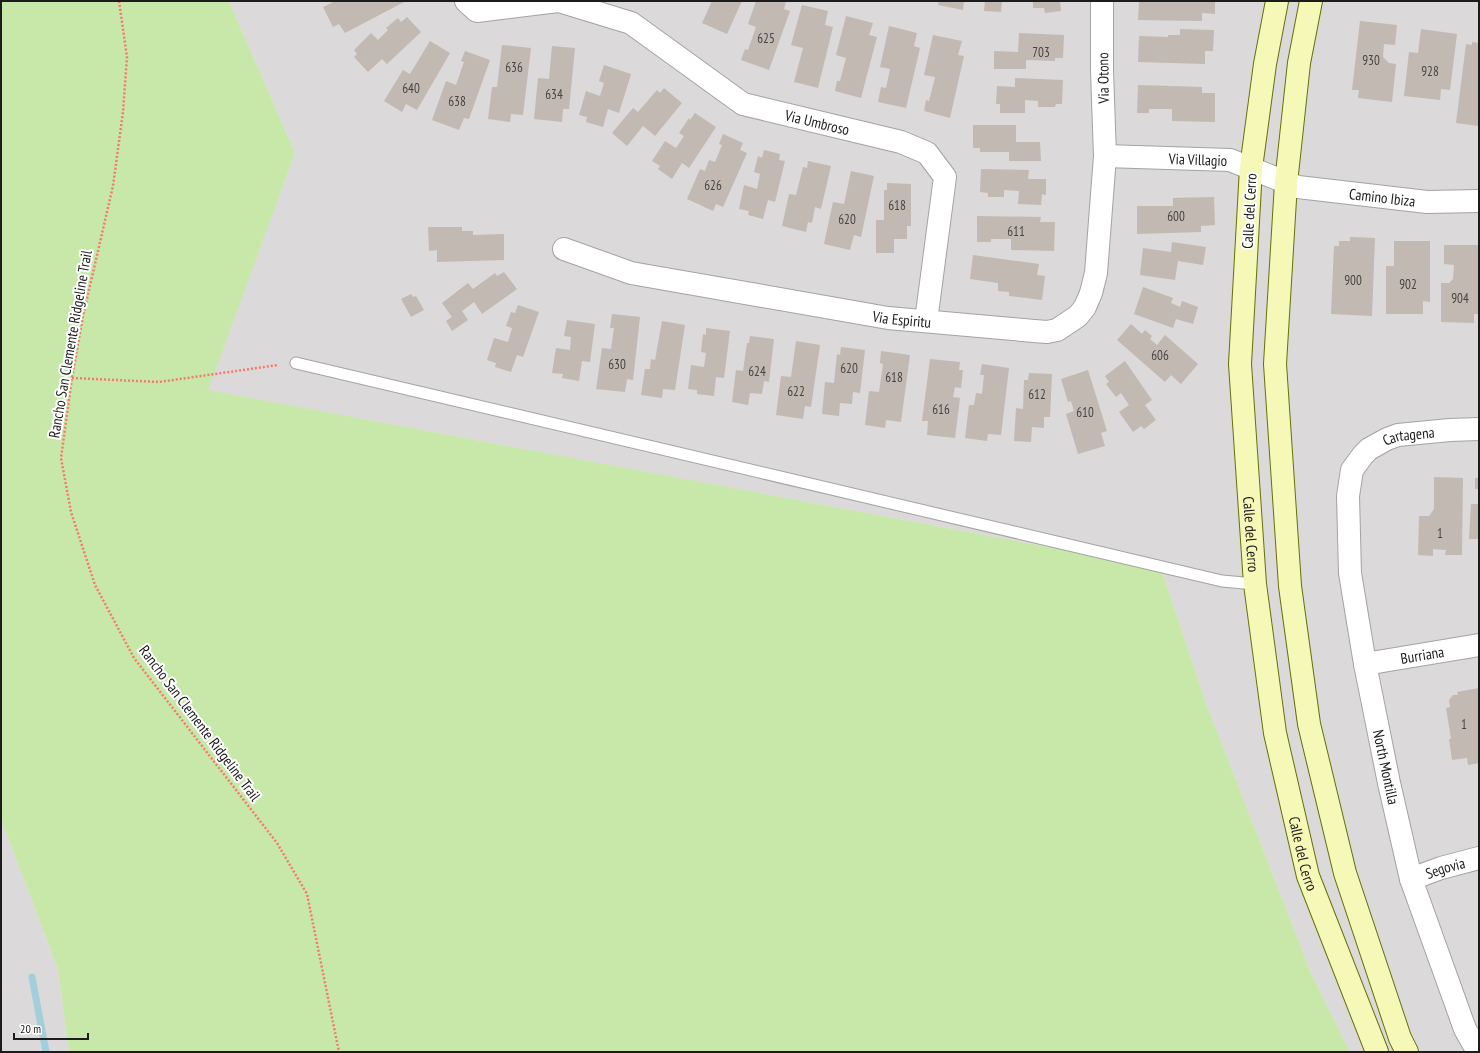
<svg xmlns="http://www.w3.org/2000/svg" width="1480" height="1053" viewBox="0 0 1480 1053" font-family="'PT Sans Narrow',sans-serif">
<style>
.residential{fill:#dbd9d9}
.grass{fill:#c7e8a8}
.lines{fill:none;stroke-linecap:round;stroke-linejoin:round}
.stream{stroke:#a3cedb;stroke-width:7}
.building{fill:#c2b9b2}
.lane-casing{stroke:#a3a3a3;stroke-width:13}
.street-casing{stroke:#a3a3a3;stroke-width:24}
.secondary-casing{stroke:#657007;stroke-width:24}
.path{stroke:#f7796a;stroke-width:2.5;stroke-dasharray:2 2;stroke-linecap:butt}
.lane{stroke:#fff;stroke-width:11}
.street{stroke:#fff;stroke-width:22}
.secondary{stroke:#f5f8b6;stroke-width:22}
.labels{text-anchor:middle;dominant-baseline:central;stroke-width:4;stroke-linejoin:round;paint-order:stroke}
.number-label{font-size:13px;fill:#464342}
.street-label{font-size:15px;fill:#1c1c1c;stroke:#fff}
</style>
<rect width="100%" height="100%" fill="#eeeae2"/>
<g class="residential">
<polygon points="229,1 1479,1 1479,1052 1350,1052 1311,973 1206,703 1161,568 207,390 295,153"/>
<polygon points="1,819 58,969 69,1052 1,1052"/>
</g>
<polygon class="grass" points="1,1 229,1 295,153 208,390 1161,568 1206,703 1311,973 1350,1052 69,1052 58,969 1,819"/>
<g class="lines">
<polyline class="stream" points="32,977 46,1052"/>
</g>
<g class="building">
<polygon points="335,1 406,1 345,33 339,24 333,27 323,7"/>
<polygon points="712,1 742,1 727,34 702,23"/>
<polygon points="756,1 786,1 784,9 790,11 769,70 741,60 745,49 748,50 756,27 748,24"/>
<polygon points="939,1 964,1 963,10 938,5"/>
<polygon points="985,1 1002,1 1001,12 984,11"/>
<polygon points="1033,1 1060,1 1061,11 1045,13 1044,8 1033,8"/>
<polygon points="1139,1 1215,1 1215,14 1202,13 1202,21 1138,20"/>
<polygon points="802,5 828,11 825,25 833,27 818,88 794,82 803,48 791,45"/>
<polygon points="846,16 873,23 869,35 877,37 861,98 835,91 837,81 840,81 846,58 836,55"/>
<polygon points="407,17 421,32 387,64 382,59 368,72 354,57 357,54 354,50 371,33 378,40 388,30 386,28 398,18 401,22"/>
<polygon points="1360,21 1397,25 1395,45 1384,44 1383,57 1389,63 1396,64 1392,102 1358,98 1359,90 1352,90"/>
<polygon points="889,26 917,33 914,46 920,48 906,108 878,102 881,87 886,88 890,69 880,67"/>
<polygon points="1180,29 1214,30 1213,51 1205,51 1205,64 1138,62 1139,36 1168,37 1168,35 1180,35"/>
<polygon points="1421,29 1457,34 1450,90 1441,89 1440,100 1404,96 1409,52 1418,53"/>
<polygon points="1019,33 1064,35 1063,58 1055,58 1055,61 1026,60 1026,69 994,69 994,51 1018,52"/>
<polygon points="933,35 962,41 958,55 964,56 950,118 924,111 926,100 929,101 935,77 924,75"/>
<polygon points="430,41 450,53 417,110 406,104 402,112 384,101 403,70 410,74"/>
<polygon points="1472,42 1479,43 1479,126 1456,123 1466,44 1472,45"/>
<polygon points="502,45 531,48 523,115 511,114 510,122 488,119 492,87 497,87"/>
<polygon points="552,46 575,48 569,109 563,109 562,122 534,119 538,78 549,79"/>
<polygon points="465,51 490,60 469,119 464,118 459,130 432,120 446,81 456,85 464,62 461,61"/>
<polygon points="604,65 631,74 619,113 608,109 603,127 586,122 587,117 579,115 586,91 600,96 604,83 599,81"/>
<polygon points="1015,78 1063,80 1062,104 1056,104 1055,107 1038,107 1038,101 1025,100 1025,113 1000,113 1000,104 996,104 997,86 1015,87"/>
<polygon points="1138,85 1202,87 1202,93 1215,93 1215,122 1172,121 1172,109 1149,109 1149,113 1137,113"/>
<polygon points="664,88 682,103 655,136 643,126 627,146 612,133 633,108 638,112 657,90 660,93"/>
<polygon points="695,113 716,127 689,168 682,163 672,179 658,169 660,166 652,161 665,141 676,148 684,136 679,133 689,118 690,120"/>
<polygon points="973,125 1016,125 1016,142 1040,142 1041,161 1009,161 1009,152 980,152 980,148 973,148"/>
<polygon points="723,134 743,143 740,150 747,153 723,207 716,204 713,211 687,199 700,169 705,171 709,160 715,162 722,145 719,144"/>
<polygon points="764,150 780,154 779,160 785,161 775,202 768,200 763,219 748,215 749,211 739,209 744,185 757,189 760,174 754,172 758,156 762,158"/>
<polygon points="808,161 831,166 821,209 815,207 812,223 808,222 806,232 782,226 789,194 796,195 803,167 807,168"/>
<polygon points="981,169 1029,170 1028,179 1046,179 1046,195 1042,194 1041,205 1018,204 1019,191 1004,190 1004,197 988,197 988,193 980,192"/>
<polygon points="851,171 874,176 861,237 854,235 850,250 824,244 833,202 844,204"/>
<polygon points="887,183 911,184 911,226 907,226 907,239 894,239 894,253 876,253 876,220 884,220 884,190 887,190"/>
<polygon points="1214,197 1215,225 1201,226 1201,232 1137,234 1137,206 1173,206 1173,198"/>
<polygon points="977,216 1041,217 1040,222 1055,222 1054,251 1011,250 1011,239 991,239 991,242 977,242"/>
<polygon points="428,227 462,227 462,231 473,231 473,235 504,234 504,260 437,262 437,250 429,251"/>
<polygon points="1350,237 1375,238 1372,316 1331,314 1334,246 1339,246 1339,241 1350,241"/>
<polygon points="1394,241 1430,241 1430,302 1423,301 1423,314 1386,314 1386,266 1394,266"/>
<polygon points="1172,242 1206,247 1203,265 1178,261 1175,280 1140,275 1143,248 1171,252"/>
<polygon points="1444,245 1479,245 1479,314 1474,314 1474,323 1441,322 1441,283 1449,283 1453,279 1454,265 1444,264"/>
<polygon points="973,255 1039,264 1037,275 1045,276 1042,300 1009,296 1009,292 998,291 998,283 970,279"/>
<polygon points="504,272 517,289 482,314 474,302 462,311 468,320 452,331 446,321 452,317 442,303 468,283 473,289 495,273 497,276"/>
<polygon points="1143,287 1173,298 1171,303 1180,307 1182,301 1198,307 1193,324 1176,319 1173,328 1134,314"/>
<polygon points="411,294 413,297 416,296 424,310 411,317 401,299"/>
<polygon points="518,305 539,312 523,357 517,355 511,372 495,367 496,363 487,360 494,338 508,342 512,328 506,326 511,312 515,313"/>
<polygon points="612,314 640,317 633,380 627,379 625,392 596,389 602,348 611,349 614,328 610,328"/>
<polygon points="567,320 595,324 590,362 582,361 579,381 562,378 563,374 552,373 556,348 570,350 571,337 564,336"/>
<polygon points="662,321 685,325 675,390 663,389 662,398 641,395 645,369 650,369 651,359 655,360"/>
<polygon points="1131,324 1142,334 1145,330 1152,336 1150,339 1157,345 1165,335 1198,364 1181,384 1171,375 1165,382 1117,340"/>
<polygon points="706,328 730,331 724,378 716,377 714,396 697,394 697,390 688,389 691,365 704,367 706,353 701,352 703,334 706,335"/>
<polygon points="750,336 774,339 769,382 764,381 762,394 750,393 748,405 732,402 736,370 743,371 747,343 749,343"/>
<polygon points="796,341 820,345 811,407 805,406 803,419 776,415 781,376 791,377"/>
<polygon points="841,347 865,350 860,393 853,392 852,404 840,403 839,416 822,414 825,382 834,383 837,354 840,355"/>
<polygon points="881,351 910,355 901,422 886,420 885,428 865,425 869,391 879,392 883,364 880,363"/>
<polygon points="930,359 960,362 959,370 963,370 961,388 955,387 953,397 960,398 955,438 927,435 928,421 922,421"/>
<polygon points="1125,361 1152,400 1145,405 1156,420 1144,429 1141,426 1133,432 1119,412 1129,405 1121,393 1116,397 1106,384 1109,382 1105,376"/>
<polygon points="982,364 1009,368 1001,435 988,434 987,441 965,438 969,405 974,405 976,393 982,394 984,375 980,375"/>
<polygon points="1088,370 1107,431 1101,433 1105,446 1078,454 1066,414 1074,411 1071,401 1068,402 1061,379"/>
<polygon points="1029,373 1052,374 1050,417 1044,417 1044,428 1032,427 1031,442 1014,441 1016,408 1023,409 1024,380 1028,380"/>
<polygon points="1434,477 1463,478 1462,555 1445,555 1446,550 1433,549 1433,556 1418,555 1419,516 1429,516 1434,509"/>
<rect x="1475" y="478" width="4" height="11"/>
<polygon points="1471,504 1479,504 1479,539 1469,539"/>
<polygon points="1479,688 1479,763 1468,765 1467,758 1452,760 1449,739 1451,739 1446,708 1450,707 1449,700 1453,695 1458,695 1457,692"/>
</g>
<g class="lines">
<defs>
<polyline id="lane" points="296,363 1222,581 1255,584"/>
<g id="street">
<polyline points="466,1 477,11 558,1"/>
<path id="s1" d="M559,1L631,23L743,104L901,142L927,153L945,177L926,321"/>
<path id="s2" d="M1105,156L1230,160L1298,187L1427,202L1479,201"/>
<path id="s3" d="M564,249L631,273L888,318L1034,331L1047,332L1057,330L1078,316L1085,307L1091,293L1096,273L1105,156L1102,71V1"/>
<path id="s4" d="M1365,664L1479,645"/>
<path id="s5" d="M1411,879L1441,868L1479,858"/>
<path id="s6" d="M1478,1052L1465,1029L1411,879L1389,783L1365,664L1350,573L1348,496L1352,470L1363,455L1369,449L1387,439L1398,435L1450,430L1479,429"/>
</g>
<g id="secondary">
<path id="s7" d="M1277,1L1265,64L1251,168L1240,364L1255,584L1275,733L1308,876L1377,1052"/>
<polyline points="1311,1 1299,63 1286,183 1275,364 1290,586 1309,724 1345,873 1400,1038 1407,1052"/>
</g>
</defs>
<use href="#lane" class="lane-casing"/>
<use href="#street" class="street-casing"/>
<use href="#secondary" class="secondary-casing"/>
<g class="path">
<polyline points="119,1 127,57 123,112 113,186 83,316 72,378 61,458 71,512 95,585 134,658 277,843 307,894 339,1052"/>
<polyline points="72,378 159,382 278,365"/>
</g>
<use href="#lane" class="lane"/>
<use href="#street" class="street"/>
<use href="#secondary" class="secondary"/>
</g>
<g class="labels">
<g class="number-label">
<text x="766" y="38">625</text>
<text x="1041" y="52">703</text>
<text x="1371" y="60">930</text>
<text x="514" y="67">636</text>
<text x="1430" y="71">928</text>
<text x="411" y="88">640</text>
<text x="554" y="94">634</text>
<text x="457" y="101">638</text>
<text x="713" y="185">626</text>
<text x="897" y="205">618</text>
<text x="1176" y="216">600</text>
<text x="847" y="219">620</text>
<text x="1016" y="231">611</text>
<text x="1353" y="280">900</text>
<text x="1408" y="284">902</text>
<text x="1460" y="298">904</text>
<text x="1160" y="355">606</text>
<text x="617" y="364">630</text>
<text x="849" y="368">620</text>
<text x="757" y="371">624</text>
<text x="894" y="377">618</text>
<text x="796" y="391">622</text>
<text x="1037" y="394">612</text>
<text x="941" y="409">616</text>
<text x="1085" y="412">610</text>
<text x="1440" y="533">1</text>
<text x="1464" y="724">1</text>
</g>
<g class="street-label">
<text transform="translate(1103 78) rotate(-91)">Via Otono</text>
<text stroke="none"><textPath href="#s1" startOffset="290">Via Umbroso</textPath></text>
<text stroke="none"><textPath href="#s2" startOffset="93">Via Villagio</textPath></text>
<text stroke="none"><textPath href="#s2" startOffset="283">Camino Ibiza</textPath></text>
<text transform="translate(1249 211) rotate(-87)">Calle del Cerro</text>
<text stroke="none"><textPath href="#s3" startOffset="346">Via Espiritu</textPath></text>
<text transform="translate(70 344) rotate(-80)">Rancho San Clemente Ridgeline Trail</text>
<text stroke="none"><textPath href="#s6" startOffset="671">Cartagena</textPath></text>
<text stroke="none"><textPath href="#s7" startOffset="536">Calle del Cerro</textPath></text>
<text stroke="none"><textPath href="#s4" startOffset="58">Burriana</textPath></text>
<text transform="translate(200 723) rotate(53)">Rancho San Clemente Ridgeline Trail</text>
<text transform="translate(1386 767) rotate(78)">North Montilla</text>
<text stroke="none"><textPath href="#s7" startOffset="860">Calle del Cerro</textPath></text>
<text stroke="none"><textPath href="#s5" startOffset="36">Segovia</textPath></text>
</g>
</g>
<rect width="1480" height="1053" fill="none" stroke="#1c1c1c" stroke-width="4"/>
<path d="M14 1033v6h74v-6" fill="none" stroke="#1c1c1c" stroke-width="2"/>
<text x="20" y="1033" font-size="12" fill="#1c1c1c" stroke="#ffffff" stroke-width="3" paint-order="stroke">20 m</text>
</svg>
